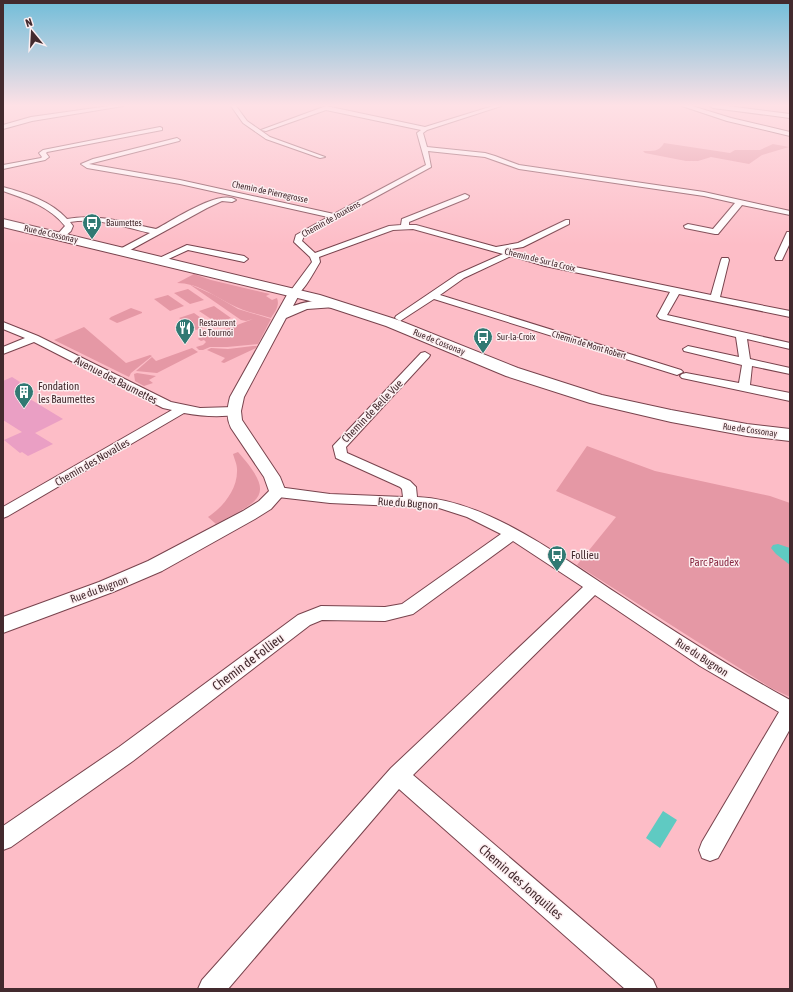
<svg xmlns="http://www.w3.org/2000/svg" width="793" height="992" viewBox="0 0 793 992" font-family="'Asap Condensed',sans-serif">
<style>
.green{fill:#e598a5}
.water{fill:#5fcac2}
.building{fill:#ea9fc4}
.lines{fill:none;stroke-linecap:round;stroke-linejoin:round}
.minor-casing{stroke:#78434d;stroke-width:2}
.tertiary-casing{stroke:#78434d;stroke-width:2}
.primary-casing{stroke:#78434d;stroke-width:2}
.minor{fill:#fff;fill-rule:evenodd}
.tertiary{fill:#fff;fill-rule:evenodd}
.primary{fill:#fff;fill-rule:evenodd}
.labels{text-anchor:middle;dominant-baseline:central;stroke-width:3;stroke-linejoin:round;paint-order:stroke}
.far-street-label{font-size:9px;fill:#432a2e;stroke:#fceef0}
.far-poi-label{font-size:9px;fill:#432a2e;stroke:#fceef0;text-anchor:start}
.street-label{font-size:11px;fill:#432a2e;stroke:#fceef0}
.poi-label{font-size:11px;fill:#432a2e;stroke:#fceef0;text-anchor:start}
.park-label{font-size:11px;fill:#892a43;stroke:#fceef0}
.near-street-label{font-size:13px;fill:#432a2e;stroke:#fceef0}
</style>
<rect width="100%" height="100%" fill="#fdbdc7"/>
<g class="green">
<path d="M664,143L730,153L735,150H760L773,144L789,147L762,155L749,164L711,157L698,161H686L645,153L643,151C653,151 659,152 664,143Z"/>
<path d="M194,274L211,280L270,294L266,296L272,300L277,298C280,306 275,312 271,318C257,314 243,311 230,304C213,295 197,283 177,283Z"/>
<polygon points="189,284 214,295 238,309 271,319 258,344 227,347 210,347 203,350 199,350 196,347 203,345 206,342 204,340 201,341 198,339 199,338 215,333 220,336 216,333 253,319 246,321 241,320"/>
<polygon points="188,289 204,300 190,304 174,293"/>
<polygon points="168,295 184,306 170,311 154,299"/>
<polygon points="214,306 231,318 217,323 199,311"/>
<polygon points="131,308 142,312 142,313 120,322 117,323 109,319 111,317"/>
<polygon points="194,313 211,325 196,330 179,318"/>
<polygon points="84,327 126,363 150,355 152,356 131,373 129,377 54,340"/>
<polygon points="253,346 257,346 256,348 224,363 221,362 225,358 207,350 211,348 228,349"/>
<polygon points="192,348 198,352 157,373 136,371 152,357 156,361"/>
<polygon points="137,373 156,376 149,380 153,383 144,386 135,381 134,374"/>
<polygon points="587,446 655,471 770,496 790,503 790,697 771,688 693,639 577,565 616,517 556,491"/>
<path d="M238,452C277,496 261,500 216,524L208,517C223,507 238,489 237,469C237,464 234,458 233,454Z"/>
</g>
<g class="water">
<polygon points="778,544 790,548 790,565 776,554 771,548 773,545"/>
<polygon points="663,811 677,820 660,848 646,838"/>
</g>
<polygon class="building" points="12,377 20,382 15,390 63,419 35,433 53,444 28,456 22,452 20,453 4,440 22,432 3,420 3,381"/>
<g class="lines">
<defs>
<g id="minor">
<polygon points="109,106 123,106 32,121 3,129 3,125 31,117"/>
<polygon points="231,106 236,106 247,121 270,137 325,157 320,158 266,139 243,123"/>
<path d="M326,106L425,127L493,106H501L427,130L423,133L427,147L485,153L495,156L519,165L704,192L790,211V215L742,205L718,234H715L685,228L684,226L688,224L713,229L735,203L704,196L519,169L485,157L428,151L431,167L304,236L302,241L315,253L389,226L401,225L402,219L465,194L469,196L468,198L409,222V225H416L496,247L518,243L566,220H569V224L523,247L505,250L546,261L711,295L721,260L722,258H728L729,260L720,297L790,311V317L679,294L667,315L790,343V349L747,339L750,359L790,368V374L752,366L750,385L790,393V401L682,378L680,376L682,374L686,373L739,383L742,365L684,351L683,349L688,346L739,357L736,337L660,319L657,316L670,292L545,266L511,256L464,278L440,295L681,370L683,372L677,375L434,299L400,321L395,318L396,316L458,274L503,254L413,229L393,230L319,257L320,262C315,270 303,294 294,296L289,293L312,262L310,257L294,242L296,235L328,217L180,184L87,168L81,164L93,159L177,138L180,140L179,141L89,164L180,180L334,214L426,165L417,133L421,130L326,110L266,131L261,130Z"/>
<polygon points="160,127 162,128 162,130 47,152 46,153 49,157 45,160 3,169 3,165 41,158 42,157 39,153 43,150"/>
<path d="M3,187C25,193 51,201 67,219C97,213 127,223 156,229C172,221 220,188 236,200L232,202L222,201L207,208L123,254L119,251L120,249L150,233C124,227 97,217 70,222L73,226L71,231L63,238H57L56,236L65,226C49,206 26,199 3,191Z"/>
<polygon points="787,232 790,232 790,243 782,260 776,260 775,258"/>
<polygon points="187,245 244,256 248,259 244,262 188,250 162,262 156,262 155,260"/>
<path d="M3,322L38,336L171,402L200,408L234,407L238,408L240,411L238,414C221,418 201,416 184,413L8,516L3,518V507L172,410L163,408L34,342L3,354V347L25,338L3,329Z"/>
<path d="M425,352L430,355L429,357L346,447L347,453L410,481L416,487L417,497C489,500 565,560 624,598C678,634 733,669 790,700V729L718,858L710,861L702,858L699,850L702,842L779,712L700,666L595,595L413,775L653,980L657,989H625L399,789L228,989H198L202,980L391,768L583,587L513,541L413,614L385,621L322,620L310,625L133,761L11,847L3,850V826L119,747L298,615L321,606L385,607L402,604L501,534L467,517L439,508L330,503L278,497L273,495L271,492L273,489L278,487L330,494L403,497L402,489L400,487L336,458L333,446L421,353Z"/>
</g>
<g id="tertiary">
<polygon points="682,106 692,106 731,118 790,132 790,136 727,121"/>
<polygon points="710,106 728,106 790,114 790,118 713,108"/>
<path d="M294,290L298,291L300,293L293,306C307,301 324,298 339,302L341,304L339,306L335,307L307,309L286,318L244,397L241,411L242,420L280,477L286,492L271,509L255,519L162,571L113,592L3,633V617L99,582L148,561L243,511L259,501L269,491L264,477L231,428C226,417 227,409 230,397L288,293L290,291Z"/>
</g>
<polygon id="primary" points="3,219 320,295 398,320 518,368 602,395 671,410 747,424 790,429 790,441 747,436 671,422 590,403 506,376 386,326 310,301 3,227"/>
</defs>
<use href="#minor" class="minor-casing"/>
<use href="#tertiary" class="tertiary-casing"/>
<use href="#primary" class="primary-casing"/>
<use href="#minor" class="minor"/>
<use href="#tertiary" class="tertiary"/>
<use href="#primary" class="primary"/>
</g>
<linearGradient id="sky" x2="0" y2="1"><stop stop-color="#71bdd9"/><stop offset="0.43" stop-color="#fee1e6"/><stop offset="1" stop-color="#fee1e6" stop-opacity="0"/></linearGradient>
<rect width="793" height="245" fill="url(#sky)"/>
<defs>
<symbol id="bus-pin" viewBox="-11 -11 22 30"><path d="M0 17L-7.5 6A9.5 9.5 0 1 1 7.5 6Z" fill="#317973" stroke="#fceef0"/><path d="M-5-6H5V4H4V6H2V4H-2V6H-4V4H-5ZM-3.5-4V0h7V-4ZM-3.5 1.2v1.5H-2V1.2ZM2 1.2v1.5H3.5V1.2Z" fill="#fff"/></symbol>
<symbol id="restaurant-pin" viewBox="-11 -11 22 30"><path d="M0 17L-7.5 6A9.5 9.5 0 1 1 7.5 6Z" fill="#317973" stroke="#fceef0"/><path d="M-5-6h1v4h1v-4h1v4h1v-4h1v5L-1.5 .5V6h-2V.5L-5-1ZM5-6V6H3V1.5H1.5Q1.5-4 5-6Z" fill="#fff"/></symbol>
<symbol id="building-pin" viewBox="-11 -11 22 30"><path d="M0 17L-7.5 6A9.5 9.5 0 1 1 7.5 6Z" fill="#317973" stroke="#fceef0"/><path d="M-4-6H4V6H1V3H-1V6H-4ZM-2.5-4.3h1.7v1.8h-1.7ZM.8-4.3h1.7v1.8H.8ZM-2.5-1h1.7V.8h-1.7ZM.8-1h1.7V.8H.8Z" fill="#fff"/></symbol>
</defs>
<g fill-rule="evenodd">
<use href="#bus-pin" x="81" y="212" width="22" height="30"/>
<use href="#restaurant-pin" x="174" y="317" width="22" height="30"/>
<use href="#bus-pin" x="472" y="326" width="22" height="30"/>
<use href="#building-pin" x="13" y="381" width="22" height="30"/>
<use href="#bus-pin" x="546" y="544" width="22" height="30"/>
</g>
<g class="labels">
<g class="far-street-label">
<text transform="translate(270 192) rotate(12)">Chemin de Pierregrosse</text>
<text transform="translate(331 219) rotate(-29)">Chemin de Jouxtens</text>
<text transform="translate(51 234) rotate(13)">Rue de Cossonay</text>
<text transform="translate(540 260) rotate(14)">Chemin de Sur la Croix</text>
<text transform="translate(439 342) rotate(22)">Rue de Cossonay</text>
<text transform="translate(589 345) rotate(17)">Chemin de Mont Robert</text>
<text transform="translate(750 430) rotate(8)">Rue de Cossonay</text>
</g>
<g class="far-poi-label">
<text x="106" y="223">Baumettes</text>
<text x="199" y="323">Restaurent<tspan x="199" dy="10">Le Tournoi</tspan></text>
<text x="497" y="337">Sur-la-Croix</text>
</g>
<g class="street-label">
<text transform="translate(116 380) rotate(27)">Avenue des Baumettes</text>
<text transform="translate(372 411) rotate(-46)">Chemin de Belle Vue</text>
<text transform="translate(92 462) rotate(-30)">Chemin des Novalles</text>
<text transform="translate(408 503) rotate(4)">Rue du Bugnon</text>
<text transform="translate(99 589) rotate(-20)">Rue du Bugnon</text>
<text transform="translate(702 657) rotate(33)">Rue du Bugnon</text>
</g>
<g class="poi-label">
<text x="38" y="386">Fondation<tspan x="38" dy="13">les Baumettes</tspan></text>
<text x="571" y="555">Follieu</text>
</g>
<g class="park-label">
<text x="714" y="562">Parc Paudex</text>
</g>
<g class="near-street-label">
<text transform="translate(248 662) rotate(-37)">Chemin de Follieu</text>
<text transform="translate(521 882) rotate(41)">Chemin des Jonquilles</text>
</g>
</g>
<rect width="793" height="992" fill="none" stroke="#432a2e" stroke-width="8"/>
<g transform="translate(32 32) rotate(342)" stroke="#fceef0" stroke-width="3" paint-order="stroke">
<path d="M0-3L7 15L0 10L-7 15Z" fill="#432a2e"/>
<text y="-6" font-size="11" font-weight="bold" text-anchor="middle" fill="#432a2e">N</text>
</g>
</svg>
